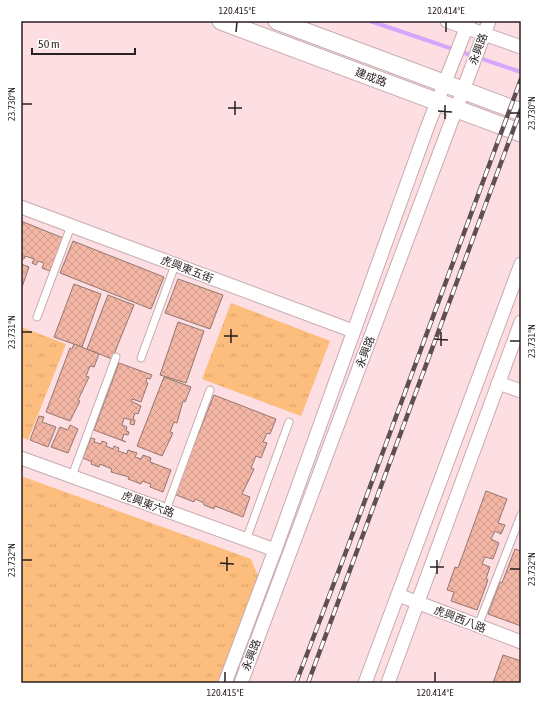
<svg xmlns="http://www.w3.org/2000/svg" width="542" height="704" viewBox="0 0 542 704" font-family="'Asap Condensed','Noto Sans TC',sans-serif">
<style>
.grass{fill:url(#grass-tufts)}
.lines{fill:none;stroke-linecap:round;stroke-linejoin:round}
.stream{stroke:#d6a6fd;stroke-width:4}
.building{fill:url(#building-cross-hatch);stroke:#91776f}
.service-casing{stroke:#c7aaae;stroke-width:9}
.minor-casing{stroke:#c7aaae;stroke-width:15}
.tertiary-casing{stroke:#c7aaae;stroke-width:19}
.service{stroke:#fff;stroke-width:7}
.minor{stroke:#fff;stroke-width:13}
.tertiary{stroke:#fff;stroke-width:17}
.rail-casing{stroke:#5f4f52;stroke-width:4.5}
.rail{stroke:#fff;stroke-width:3;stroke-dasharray:9;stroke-linecap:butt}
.ticks{fill:none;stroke:#2a1f21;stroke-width:1.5}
.labels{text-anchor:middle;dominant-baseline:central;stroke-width:3;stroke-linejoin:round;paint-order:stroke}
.street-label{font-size:11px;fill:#2a1f21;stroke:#fff}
.neatline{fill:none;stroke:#2a1f21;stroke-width:1.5}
.ticks-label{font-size:10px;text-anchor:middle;fill:#2a1f21}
</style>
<defs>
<pattern id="grass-tufts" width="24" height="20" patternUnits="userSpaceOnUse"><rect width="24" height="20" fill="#fdbd7c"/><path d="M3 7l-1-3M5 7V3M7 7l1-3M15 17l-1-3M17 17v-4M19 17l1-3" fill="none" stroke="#d9a26b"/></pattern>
<pattern id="building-cross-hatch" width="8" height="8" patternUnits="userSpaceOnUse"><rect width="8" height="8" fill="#f4b6a4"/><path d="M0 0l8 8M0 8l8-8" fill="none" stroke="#d19c8d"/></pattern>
</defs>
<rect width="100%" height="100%" fill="#fddee3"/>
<g class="grass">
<polygon points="231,303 330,341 301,416 202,379"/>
<polygon points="21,327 66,344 28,440 21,437"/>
<polygon points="21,476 251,559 259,578 218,683 21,683"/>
</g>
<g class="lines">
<polyline class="stream" points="370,21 521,72"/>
</g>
<g class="building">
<polygon points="21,221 63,238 50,271 42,268 44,263 38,261 36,265 32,263 34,259 25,256 24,259 21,258 23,253 21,252"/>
<polygon points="73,241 164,277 151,309 60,273"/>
<polygon points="21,264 29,267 21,290"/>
<polygon points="178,279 223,295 210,329 165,313"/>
<polygon points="74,284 101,294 82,347 54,337"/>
<polygon points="108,295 134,305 112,359 87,349"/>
<polygon points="178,322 204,331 186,383 160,375"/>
<polygon points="74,344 99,354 94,367 90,366 86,376 89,377 78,400 80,401 70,421 46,412 70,348 72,349"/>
<polygon points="119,363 152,375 150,379 147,378 146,382 148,383 141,402 132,399 131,401 141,406 138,414 135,413 133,419 135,420 134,425 130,424 131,420 124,418 122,425 127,427 126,431 129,432 128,435 124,434 122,440 126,442 94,430"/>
<polygon points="164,377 191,387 185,402 183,401 177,423 174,422 170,432 173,433 162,456 137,446"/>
<polygon points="214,395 276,419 270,434 267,433 263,442 267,443 261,458 256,456 251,468 254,469 242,494 250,497 243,517 215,506 214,509 204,505 204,503 195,499 194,502 174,494"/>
<polygon points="39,416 44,417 42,422 56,427 48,447 30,440"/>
<polygon points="70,425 78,429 68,453 51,447 60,427 68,430"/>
<polygon points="91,438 95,439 94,442 101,444 102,441 107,443 106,446 113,449 114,446 119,448 118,451 127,454 128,450 137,453 135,457 141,459 143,455 151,458 150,462 171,470 163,492 150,487 151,484 142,481 141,484 128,479 129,477 111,472 112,469 100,464 99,467 91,464 92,462 83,458"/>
<polygon points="486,491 507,499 498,523 505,525 501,534 495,531 491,539 499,543 493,559 485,557 482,564 490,567 486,579 488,580 477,610 451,601 454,592 447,590 455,567 458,568"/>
<polygon points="515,549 521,551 521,626 488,614 500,582 502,583"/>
<polygon points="503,655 521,661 521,683 493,683"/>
</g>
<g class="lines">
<defs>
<g id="service">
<polyline points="37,317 71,226"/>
<polyline points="141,358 175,265"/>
<polyline points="72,476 116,357"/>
<polyline points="166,510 210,390"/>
<polyline points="246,540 289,422"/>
<polyline points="478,626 521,515"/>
</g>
<g id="minor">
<polyline points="447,21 521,47"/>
<polyline points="21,207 353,331"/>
<polyline points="498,383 521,391"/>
<polyline points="21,458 275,550"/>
<polyline points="398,595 521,642"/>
<polyline points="225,683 275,550 427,128 469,21"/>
<polyline points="241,683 489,21"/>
<polyline points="365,683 521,264"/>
<polyline points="388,683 521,322"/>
</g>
<g id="tertiary">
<polyline points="221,21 521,133"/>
<polyline points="277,21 521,112"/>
</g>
</defs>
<use href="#service" class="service-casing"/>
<use href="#minor" class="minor-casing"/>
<use href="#tertiary" class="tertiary-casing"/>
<use href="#service" class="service"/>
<use href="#minor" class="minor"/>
<use href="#tertiary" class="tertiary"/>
<defs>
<g id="rail">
<polyline points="296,683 347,549 521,79"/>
<polyline points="308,683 521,109"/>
</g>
</defs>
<use href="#rail" class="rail-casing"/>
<use href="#rail" class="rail"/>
</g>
<path class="ticks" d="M236,32L237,22M446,32V22M22,104H32M228,108H242M438,111L452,112M510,113H520M235,115V101M445,119V105M22,332H32M224,336H238M434,339L448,340M510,341H520M231,343V329M441,346V332M22,560H32M220,563L234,564M430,567H444M510,569H520M227,571V557M437,574V560M225,682V672M435,682V672"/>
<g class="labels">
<g class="street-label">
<text transform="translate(478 49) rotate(-70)">永興路</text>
<text transform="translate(371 77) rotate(20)">建成路</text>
<text transform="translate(187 269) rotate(21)">虎興東五街</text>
<text transform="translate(365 352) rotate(-69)">永興路</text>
<text transform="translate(148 504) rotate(20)">虎興東六路</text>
<text transform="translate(460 619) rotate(21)">虎興西八路</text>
<text transform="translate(251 655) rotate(-69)">永興路</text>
</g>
</g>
<rect width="542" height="704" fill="none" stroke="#ffffff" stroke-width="44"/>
<path d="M32 48v6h103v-6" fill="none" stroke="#2a1f21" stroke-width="2"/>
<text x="38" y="48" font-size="12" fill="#2a1f21" stroke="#ffffff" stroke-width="3" paint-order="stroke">50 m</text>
<rect x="22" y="22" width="498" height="660" class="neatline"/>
<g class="ticks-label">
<text x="237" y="14">120.415°E</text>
<text x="446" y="14">120.414°E</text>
<text transform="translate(11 104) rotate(-90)" y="4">23.730°N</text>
<text transform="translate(531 113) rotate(-90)" y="4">23.730°N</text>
<text transform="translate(11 332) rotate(-90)" y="4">23.731°N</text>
<text transform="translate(531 341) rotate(-90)" y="4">23.731°N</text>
<text transform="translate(11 560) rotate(-90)" y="4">23.732°N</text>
<text transform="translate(531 569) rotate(-90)" y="4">23.732°N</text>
<text x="225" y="696">120.415°E</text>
<text x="435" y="696">120.414°E</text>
</g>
</svg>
